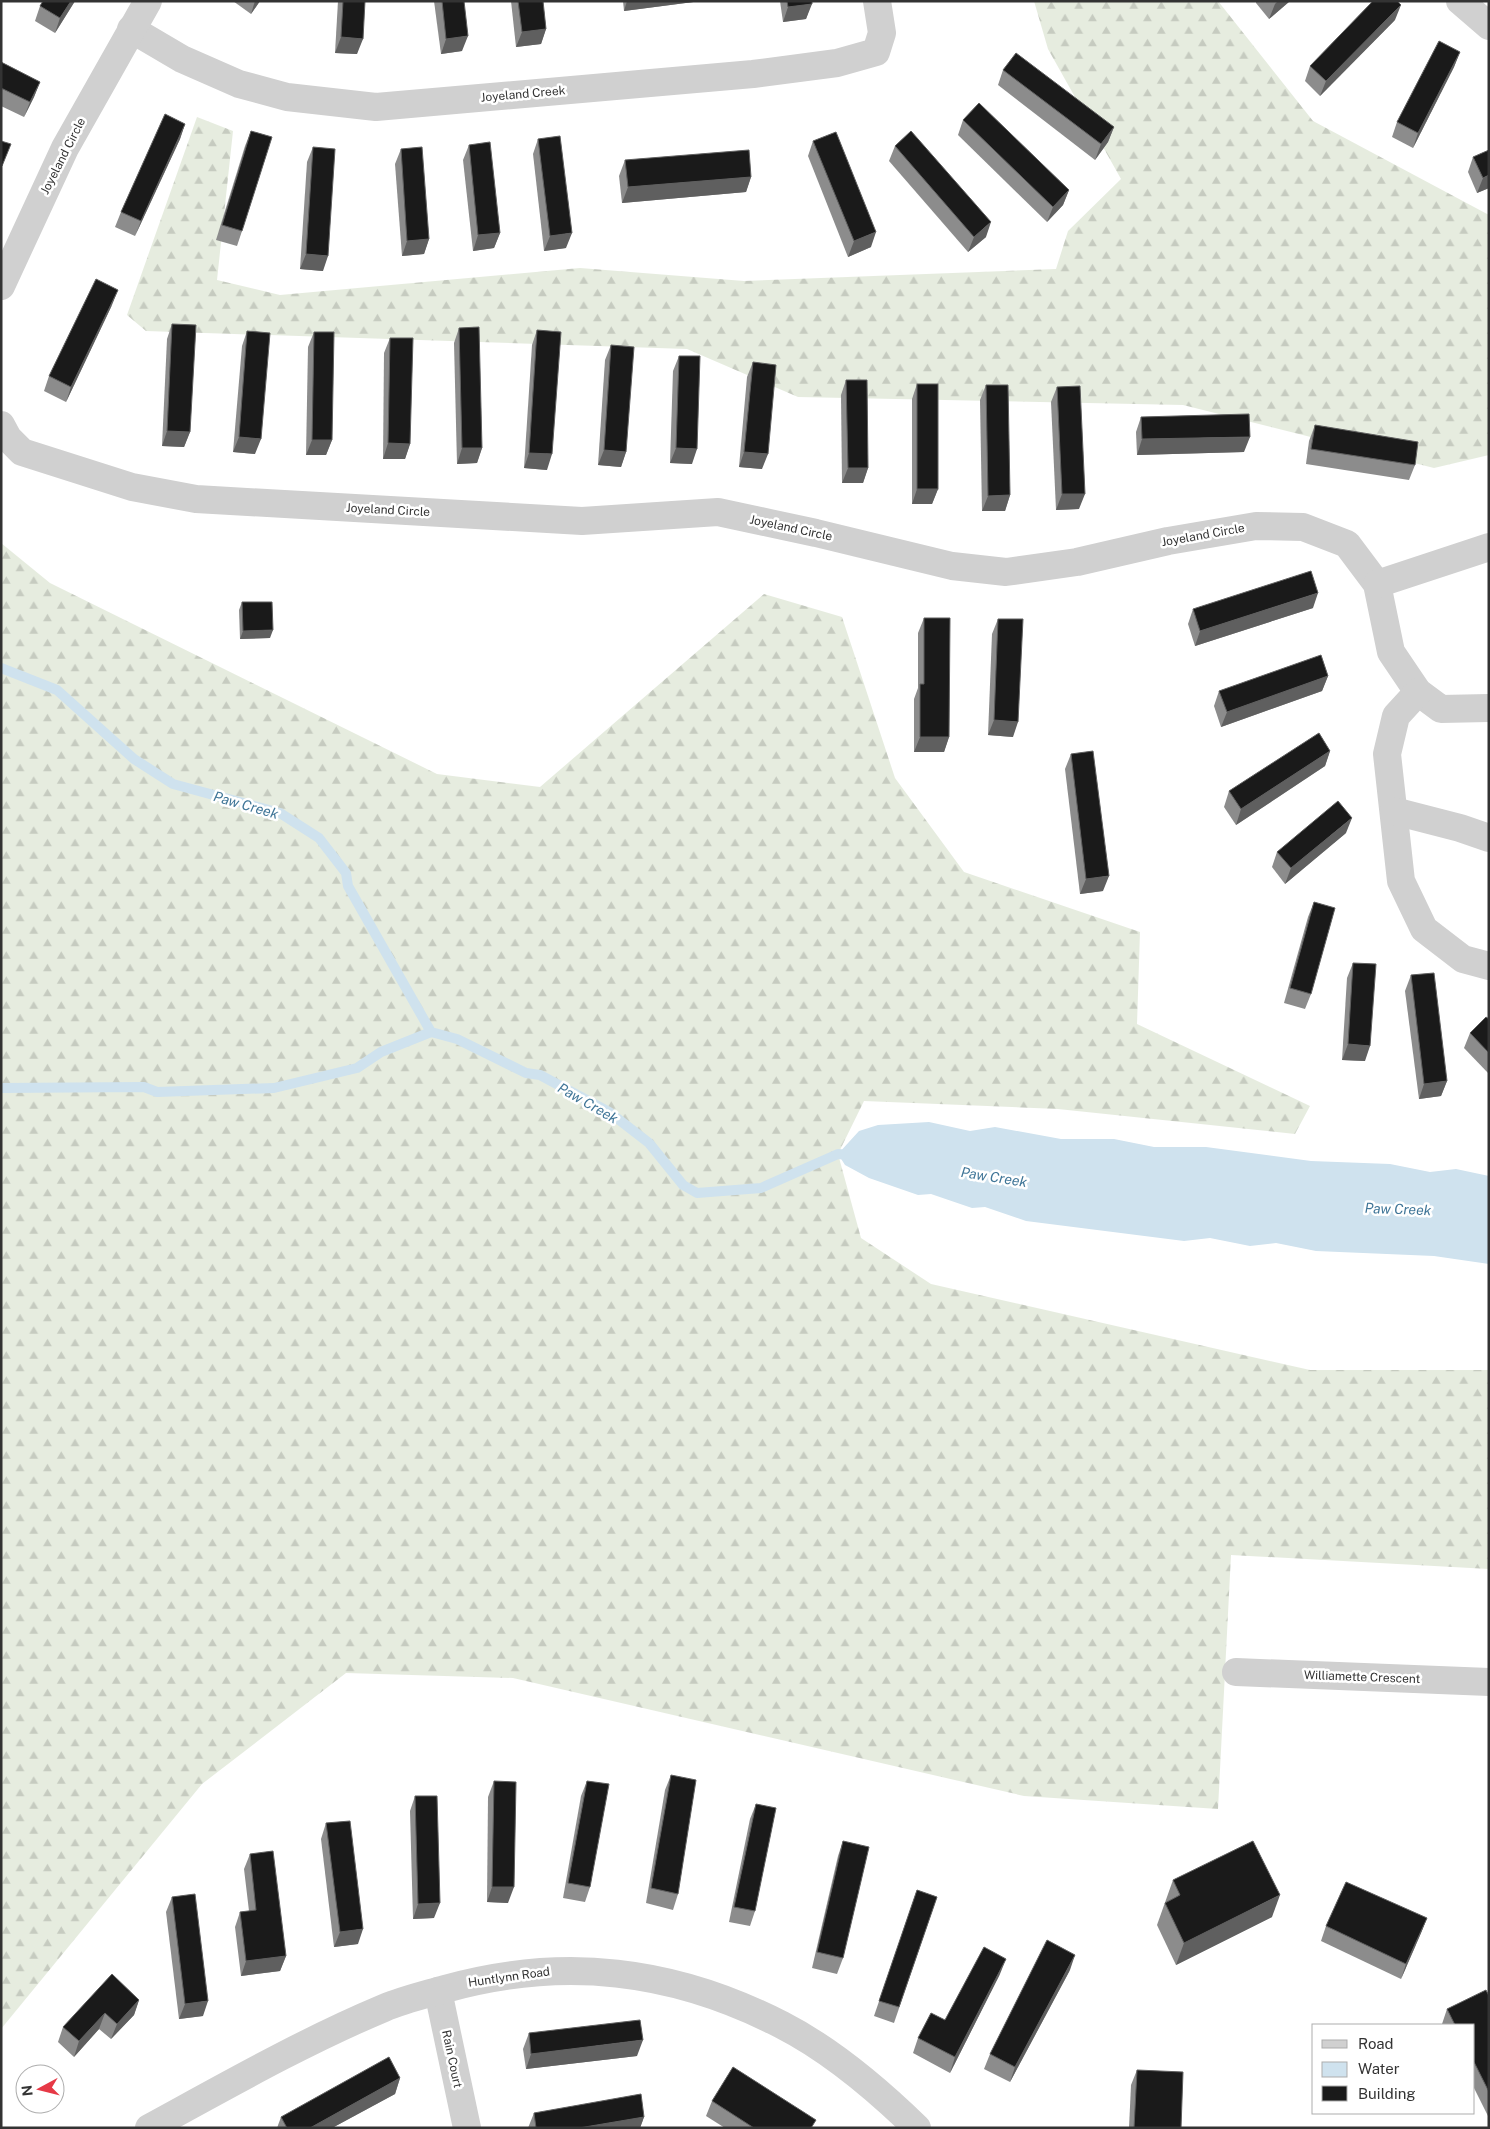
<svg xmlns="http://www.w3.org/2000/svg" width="1490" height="2129" viewBox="0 0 1490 2129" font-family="'Public Sans',sans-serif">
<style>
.forest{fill:url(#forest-firs)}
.water{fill:#cfe2ee}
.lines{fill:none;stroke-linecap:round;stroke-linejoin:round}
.stream{stroke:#cfe2ee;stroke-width:10}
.street{stroke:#d0d0d0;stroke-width:28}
.wall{fill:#8c8c8c}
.shaded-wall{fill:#5f5f5f}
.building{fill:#1a1a1a;stroke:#5f5f5f}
.labels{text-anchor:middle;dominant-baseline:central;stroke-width:5;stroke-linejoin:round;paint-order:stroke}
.street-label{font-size:12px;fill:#333;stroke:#fff}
.water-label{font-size:14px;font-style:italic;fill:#3f7597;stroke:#fff}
</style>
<defs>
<pattern id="forest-firs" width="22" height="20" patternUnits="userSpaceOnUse" patternTransform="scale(1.25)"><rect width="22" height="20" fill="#e6ecdf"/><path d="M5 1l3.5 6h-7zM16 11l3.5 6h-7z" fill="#c6cbc0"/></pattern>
</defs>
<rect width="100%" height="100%" fill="#fff"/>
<g class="forest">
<polygon points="1034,1 1218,1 1313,121 1489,215 1489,455 1434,468 1183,405 798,397 687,349 146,331 127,315 197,117 233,131 217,280 280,295 580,268 744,281 1056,269 1068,231 1121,179 1048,49"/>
<polygon points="1,543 50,583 437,774 540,787 764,594 842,617 895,778 964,872 1140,932 1137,1024 1310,1106 1295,1134 1058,1109 864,1101 838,1154 861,1238 931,1284 1310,1370 1489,1370 1489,1569 1231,1555 1218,1809 1024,1796 513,1678 346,1673 202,1784 1,2029"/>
</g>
<polygon class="water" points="929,1122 970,1131 995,1127 1061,1139 1114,1139 1154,1147 1206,1147 1311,1161 1390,1164 1430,1172 1456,1169 1489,1176 1489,1264 1434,1256 1316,1251 1276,1243 1250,1246 1210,1238 1184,1241 1026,1221 985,1207 972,1208 931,1194 918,1195 869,1178 845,1165 838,1154 859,1131 878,1125"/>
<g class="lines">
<g class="stream">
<polyline points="1,668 57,690 134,759 173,784 280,813 319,838 346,873 348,886 431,1032 457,1039 526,1073 540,1075 609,1112 649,1143 683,1185 697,1193 761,1188 838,1154 851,1155"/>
<polyline points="1,1088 144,1087 157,1092 274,1088 357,1068 381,1052 431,1032"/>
</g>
<g class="street">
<polyline points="1460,1 1489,26"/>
<polyline points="131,29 182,59 239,84 287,97 376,107 753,74 837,63 876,52 882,33 877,1"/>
<polyline points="1,286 65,148 148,1"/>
<polyline points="1,425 8,438 22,452 132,487 196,499 582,521 718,512 816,533 952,566 1006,572 1077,562 1168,541 1256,526 1303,527 1347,544 1377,584 1391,652 1418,692 1441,709 1489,708"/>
<polyline points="1377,584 1489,547"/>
<polyline points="1418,692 1396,716 1387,754 1401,881 1424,929 1463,959 1489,966"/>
<polyline points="1394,811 1460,828 1489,838"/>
<polyline points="1236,1672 1489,1682"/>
<polyline points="438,1991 467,2128"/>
<path d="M149,2128C226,2086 303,2042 384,2008C403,2000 424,1995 445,1989C563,1956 673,1969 782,2025C829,2049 879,2091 917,2128"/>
</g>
</g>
<g class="wall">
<polygon points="43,1 75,1 55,33 35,21 40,6"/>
<polygon points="233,1 260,1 251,14"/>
<polygon points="338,1 365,1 357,54 335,53"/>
<polygon points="434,1 464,1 462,51 441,54"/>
<polygon points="511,1 543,1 546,29 541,44 516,47"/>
<polygon points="623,1 701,1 624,11"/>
<polygon points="780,1 812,1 806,19 783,22"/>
<polygon points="1256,1 1290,1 1269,19 1256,3"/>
<polygon points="1395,20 1320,96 1305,81 1310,66"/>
<polygon points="1460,52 1454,67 1413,148 1392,137 1397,122"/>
<polygon points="1,62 40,82 34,97 24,117 1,106"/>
<polygon points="1003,70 1114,127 1108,142 1095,160 998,85"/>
<polygon points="963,120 1069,190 1063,205 1047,222 958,135"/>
<polygon points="185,124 180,139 135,236 115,227 121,212"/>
<polygon points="251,131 242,231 237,246 216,240 245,146"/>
<polygon points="538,139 566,248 544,251 533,154"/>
<polygon points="813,141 871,247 848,257 808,156"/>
<polygon points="469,145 500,233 494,248 473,251 463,160"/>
<polygon points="895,146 986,237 968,252 889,161"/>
<polygon points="313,147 323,271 300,269 307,162"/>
<polygon points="401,149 429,239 424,254 402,256 395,164"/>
<polygon points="1473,157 1489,188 1477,193 1468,172"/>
<polygon points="625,160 751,177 746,192 622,203 619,176"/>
<polygon points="112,305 66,402 44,391 49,376"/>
<polygon points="172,324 190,432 184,447 162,446 167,339"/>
<polygon points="459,328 482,448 477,463 457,464 454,343"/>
<polygon points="537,330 547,470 524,468 532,345"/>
<polygon points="247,331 255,454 233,452 242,346"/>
<polygon points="314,332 332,440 326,455 306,455 308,347"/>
<polygon points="390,338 410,444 405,459 383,459 384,353"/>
<polygon points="611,345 626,452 621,467 598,465 605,360"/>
<polygon points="679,356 692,464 670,463 673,371"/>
<polygon points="753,362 762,469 739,467 747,377"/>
<polygon points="846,380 868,468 863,483 842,483 841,395"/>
<polygon points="917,384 938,489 932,504 912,504 912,399"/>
<polygon points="986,385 1010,495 1005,511 982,511 980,400"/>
<polygon points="1057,387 1079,509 1056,510 1051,402"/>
<polygon points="1141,417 1244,452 1137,455 1136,432"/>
<polygon points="1315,425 1415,465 1409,480 1306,464 1309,441"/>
<polygon points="242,602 270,638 240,639 239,610"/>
<polygon points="1313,608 1195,646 1188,624 1193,609"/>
<polygon points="924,618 949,737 944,752 914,752 914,699 918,688 918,633"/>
<polygon points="998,619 1013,737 988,735 992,634"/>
<polygon points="1328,676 1322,691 1221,727 1214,706 1219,691"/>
<polygon points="1330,751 1325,766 1236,825 1224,807 1229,791"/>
<polygon points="1071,754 1103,891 1080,894 1065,769"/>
<polygon points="1346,833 1285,884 1272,867 1277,852"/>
<polygon points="1314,902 1311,994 1305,1009 1284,1003 1308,917"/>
<polygon points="1353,963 1365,1061 1342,1060 1347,978"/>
<polygon points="1411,975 1447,1081 1441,1096 1419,1099 1405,991"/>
<polygon points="1489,1019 1489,1074 1464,1048 1470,1033"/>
<polygon points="671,1775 678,1894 673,1910 646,1903 665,1790"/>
<polygon points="494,1781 508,1903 487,1902 488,1797"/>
<polygon points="587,1781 590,1887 585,1902 563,1898 581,1796"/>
<polygon points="415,1796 434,1918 413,1919 410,1811"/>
<polygon points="756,1804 755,1911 750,1926 729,1922 750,1819"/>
<polygon points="326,1823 358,1944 334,1947 321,1839"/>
<polygon points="843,1841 843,1958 837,1974 812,1968 838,1856"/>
<polygon points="250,1854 286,1956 280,1971 241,1976 235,1927 240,1912 249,1911 244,1869"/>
<polygon points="1173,1880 1272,1917 1176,1965 1157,1925"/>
<polygon points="917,1890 937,1897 894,2023 874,2016"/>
<polygon points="172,1897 203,2016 179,2019 166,1912"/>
<polygon points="1427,1918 1421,1933 1401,1979 1321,1941 1326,1926"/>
<polygon points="1070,1970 1010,2082 984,2069 990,2054"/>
<polygon points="1000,1974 950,2073 913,2053 918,2038 945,2020"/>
<polygon points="1489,1996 1489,2118 1474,2088 1474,2025 1442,2025 1442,2024 1447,2009"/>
<polygon points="139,2000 134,2015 111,2039 99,2029 74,2057 58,2042 63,2027"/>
<polygon points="529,2033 637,2056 526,2069 523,2049"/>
<polygon points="1137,2070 1181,2128 1129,2128 1131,2085"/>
<polygon points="400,2078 395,2094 332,2128 277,2128 281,2117"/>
<polygon points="712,2101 813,2128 725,2128 706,2116"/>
<polygon points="534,2113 644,2117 640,2128 528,2128"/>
</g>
<g class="shaded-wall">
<polygon points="71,1 75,1 55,33 60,18"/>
<polygon points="255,1 260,1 251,14"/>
<polygon points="627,1 701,1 624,11"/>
<polygon points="1278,1 1290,1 1269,19 1275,4"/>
<polygon points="812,4 806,19 783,22 788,7"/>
<polygon points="1401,5 1395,20 1320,96 1326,81"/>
<polygon points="546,29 541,44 516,47 522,32"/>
<polygon points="468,36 462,51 441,54 446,39"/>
<polygon points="341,37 363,39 357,54 335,53"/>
<polygon points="1460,52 1454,67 1413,148 1418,133"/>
<polygon points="40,82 34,97 24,117 30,102"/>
<polygon points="185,124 180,139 135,236 141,221"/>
<polygon points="1114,127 1108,142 1095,160 1101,144"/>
<polygon points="1489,175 1489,188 1477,193 1483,178"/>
<polygon points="751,177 746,192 622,203 628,187"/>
<polygon points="1069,190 1063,205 1047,222 1053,207"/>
<polygon points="991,222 986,237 968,252 974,237"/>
<polygon points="876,232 871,247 848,257 854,241"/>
<polygon points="500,233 494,248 473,251 478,235"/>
<polygon points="572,233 566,248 544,251 550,236"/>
<polygon points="429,239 424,254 402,256 407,241"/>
<polygon points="306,254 328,256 323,271 300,269"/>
<polygon points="118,290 112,305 66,402 71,387"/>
<polygon points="167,431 190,432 184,447 162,446"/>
<polygon points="239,437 261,439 255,454 233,452"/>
<polygon points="1250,437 1244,452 1137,455 1142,439"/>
<polygon points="312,440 332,440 326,455 306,455"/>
<polygon points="388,443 410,444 405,459 383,459"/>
<polygon points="462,448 482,448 477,463 457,464"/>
<polygon points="676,448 697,449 692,464 670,463"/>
<polygon points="604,450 626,452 621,467 598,465"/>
<polygon points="744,452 768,454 762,469 739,467"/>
<polygon points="529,453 552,454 547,470 524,468"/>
<polygon points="848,468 868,468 863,483 842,483"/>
<polygon points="917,489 938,489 932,504 912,504"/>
<polygon points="1062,494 1085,494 1079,509 1056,510"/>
<polygon points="1010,495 1005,511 982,511 988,496"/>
<polygon points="1318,593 1313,608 1195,646 1200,631"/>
<polygon points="273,630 270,638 240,639 243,631"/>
<polygon points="1328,676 1322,691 1221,727 1227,712"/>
<polygon points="994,720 1018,722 1013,737 988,735"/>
<polygon points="920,737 949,737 944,752 914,752"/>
<polygon points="1330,751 1325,766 1236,825 1241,809"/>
<polygon points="1352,818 1346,833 1285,884 1291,868"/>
<polygon points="1109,876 1103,891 1080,894 1086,879"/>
<polygon points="1348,1044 1370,1046 1365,1061 1342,1060"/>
<polygon points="1447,1081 1441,1096 1419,1099 1424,1084"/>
<polygon points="492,1887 514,1887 508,1903 487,1902"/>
<polygon points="1280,1895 1272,1917 1176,1965 1184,1943"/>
<polygon points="440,1903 434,1918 413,1919 418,1904"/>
<polygon points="1427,1918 1421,1933 1401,1979 1406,1964"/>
<polygon points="363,1929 358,1944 334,1947 340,1932"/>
<polygon points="1075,1955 1070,1970 1010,2082 1015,2067"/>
<polygon points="286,1956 280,1971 241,1976 246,1961"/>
<polygon points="1006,1959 1000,1974 950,2073 955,2057"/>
<polygon points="139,2000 134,2015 111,2039 117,2024"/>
<polygon points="208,2001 203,2016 179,2019 185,2004"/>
<polygon points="105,2013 99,2029 74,2057 79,2041"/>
<polygon points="643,2040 637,2056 526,2069 531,2054"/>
<polygon points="400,2078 395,2094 332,2128 310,2128"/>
<polygon points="644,2117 640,2128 579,2128"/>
</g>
<g class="building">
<polygon points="43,1 71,1 60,18 40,6"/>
<polygon points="343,1 365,1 363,39 341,37"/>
<polygon points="442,1 464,1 468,36 446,39"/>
<polygon points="518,1 543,1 546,29 522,32"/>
<polygon points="787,1 812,1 812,4 788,7"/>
<polygon points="1373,1 1397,1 1401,5 1326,81 1310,66"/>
<polygon points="1439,41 1460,52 1418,133 1397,122"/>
<polygon points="1016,53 1114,127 1101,144 1003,70"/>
<polygon points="1,62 40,82 30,102 1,88"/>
<polygon points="979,103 1069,190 1053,207 963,120"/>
<polygon points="165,114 185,124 141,221 121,212"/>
<polygon points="251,131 272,137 242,231 222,225"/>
<polygon points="911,131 991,222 974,237 895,146"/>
<polygon points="836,132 876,232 854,241 813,141"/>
<polygon points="560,136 572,233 550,236 538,139"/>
<polygon points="1,141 11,144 2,166 1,166"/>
<polygon points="490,142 500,233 478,235 469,145"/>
<polygon points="313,147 335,149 328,256 306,254"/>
<polygon points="422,147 429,239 407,241 401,149"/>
<polygon points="749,150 751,177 628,187 625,160"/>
<polygon points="1489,150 1489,175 1483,178 1473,157"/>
<polygon points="96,279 118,290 71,387 49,376"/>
<polygon points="172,324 196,325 190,432 167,431"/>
<polygon points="479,327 482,448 462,448 459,328"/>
<polygon points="537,330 561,332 552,454 529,453"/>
<polygon points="247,331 270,333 261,439 239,437"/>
<polygon points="314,332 334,332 332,440 312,440"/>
<polygon points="390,338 413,338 410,444 388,443"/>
<polygon points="611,345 634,347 626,452 604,450"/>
<polygon points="679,356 700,356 697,449 676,448"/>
<polygon points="753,362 776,365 768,454 744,452"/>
<polygon points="846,380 867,380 868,468 848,468"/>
<rect x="917" y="384" width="21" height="105"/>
<polygon points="986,385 1008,385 1010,495 988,496"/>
<polygon points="1080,386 1085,494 1062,494 1057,387"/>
<polygon points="1249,414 1250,437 1142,439 1141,417"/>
<polygon points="1315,425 1418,442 1415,465 1311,449"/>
<polygon points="1311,571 1318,593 1200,631 1193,609"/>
<polygon points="242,602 272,602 273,630 243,631"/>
<polygon points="924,618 950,618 949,737 920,737 920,684 924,684"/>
<polygon points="998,619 1023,619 1018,722 994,720"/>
<polygon points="1321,655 1328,676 1227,712 1219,691"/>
<polygon points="1319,733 1330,751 1241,809 1229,791"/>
<polygon points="1093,751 1109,876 1086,879 1071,754"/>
<polygon points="1338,801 1352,818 1291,868 1277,852"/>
<polygon points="1314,902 1335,908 1311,994 1290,988"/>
<polygon points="1353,963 1376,964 1370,1046 1348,1044"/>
<polygon points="1434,973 1447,1081 1424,1084 1411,975"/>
<polygon points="1486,1017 1489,1019 1489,1053 1470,1033"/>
<polygon points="671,1775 696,1780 678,1894 651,1888"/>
<polygon points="494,1781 516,1782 514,1887 492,1887"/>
<polygon points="587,1781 609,1784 590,1887 568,1883"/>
<polygon points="415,1796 437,1796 440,1903 418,1904"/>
<polygon points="756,1804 776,1808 755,1911 734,1907"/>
<polygon points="350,1821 363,1929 340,1932 326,1823"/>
<polygon points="843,1841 869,1847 843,1958 817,1952"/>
<polygon points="1253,1841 1280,1895 1184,1943 1165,1903 1180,1895 1173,1880"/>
<polygon points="273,1851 286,1956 246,1961 240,1912 256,1910 250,1854"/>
<polygon points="1346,1882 1427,1918 1406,1964 1326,1926"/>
<polygon points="917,1890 937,1897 899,2007 879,2001"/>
<polygon points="195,1894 208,2001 185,2004 172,1897"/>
<polygon points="1047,1940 1075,1955 1015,2067 990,2054"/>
<polygon points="984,1947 1006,1959 955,2057 918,2038 931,2013 945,2020"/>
<polygon points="112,1974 139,2000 117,2024 105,2013 79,2041 63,2027"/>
<polygon points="1486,1990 1489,1996 1489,2092 1474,2062 1474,2025 1455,2025 1447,2009"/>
<polygon points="640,2020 643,2040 531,2054 529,2033"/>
<polygon points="389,2057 400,2078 310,2128 287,2128 281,2117"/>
<polygon points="733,2067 816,2120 811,2128 754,2128 712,2101"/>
<polygon points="1137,2070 1183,2072 1181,2128 1134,2128"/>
<polygon points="641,2094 644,2117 579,2128 536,2128 534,2113"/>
</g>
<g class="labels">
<g class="street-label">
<text transform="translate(523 94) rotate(-5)">Joyeland Creek</text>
<text transform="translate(63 156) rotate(-63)">Joyeland Circle</text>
<text transform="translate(388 510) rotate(3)">Joyeland Circle</text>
<text transform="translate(791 528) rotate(12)">Joyeland Circle</text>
<text transform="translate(1203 535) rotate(-10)">Joyeland Circle</text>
<text transform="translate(1362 1677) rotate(2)">Williamette Crescent</text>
<text transform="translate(509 1977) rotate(-8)">Huntlynn Road</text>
<text transform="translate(452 2059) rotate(78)">Rain Court</text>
</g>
<g class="water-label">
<text transform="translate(246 805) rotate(16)">Paw Creek</text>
<text transform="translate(588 1103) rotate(30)">Paw Creek</text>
<text transform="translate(994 1177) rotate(9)">Paw Creek</text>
<text transform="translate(1398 1209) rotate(2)">Paw Creek</text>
</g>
</g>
<rect width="1490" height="2129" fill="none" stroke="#333333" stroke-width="5"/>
<rect x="1312" y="2024" width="162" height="90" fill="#ffffff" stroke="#adadad"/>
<rect x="1322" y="2040" width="25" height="8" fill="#d0d0d0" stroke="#adadad"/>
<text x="1358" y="2049" font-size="15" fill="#333333">Road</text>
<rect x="1322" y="2062" width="25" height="15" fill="#cfe2ee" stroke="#adadad"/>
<text x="1358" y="2074" font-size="15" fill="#333333">Water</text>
<rect x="1322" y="2086" width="25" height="15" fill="#1a1a1a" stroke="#adadad"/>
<text x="1358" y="2099" font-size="15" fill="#333333">Building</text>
<g transform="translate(40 2089) rotate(263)"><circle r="24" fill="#ffffff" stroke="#adadad"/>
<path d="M0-4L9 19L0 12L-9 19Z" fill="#e63946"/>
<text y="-8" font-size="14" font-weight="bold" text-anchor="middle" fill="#333333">N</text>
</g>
</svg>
